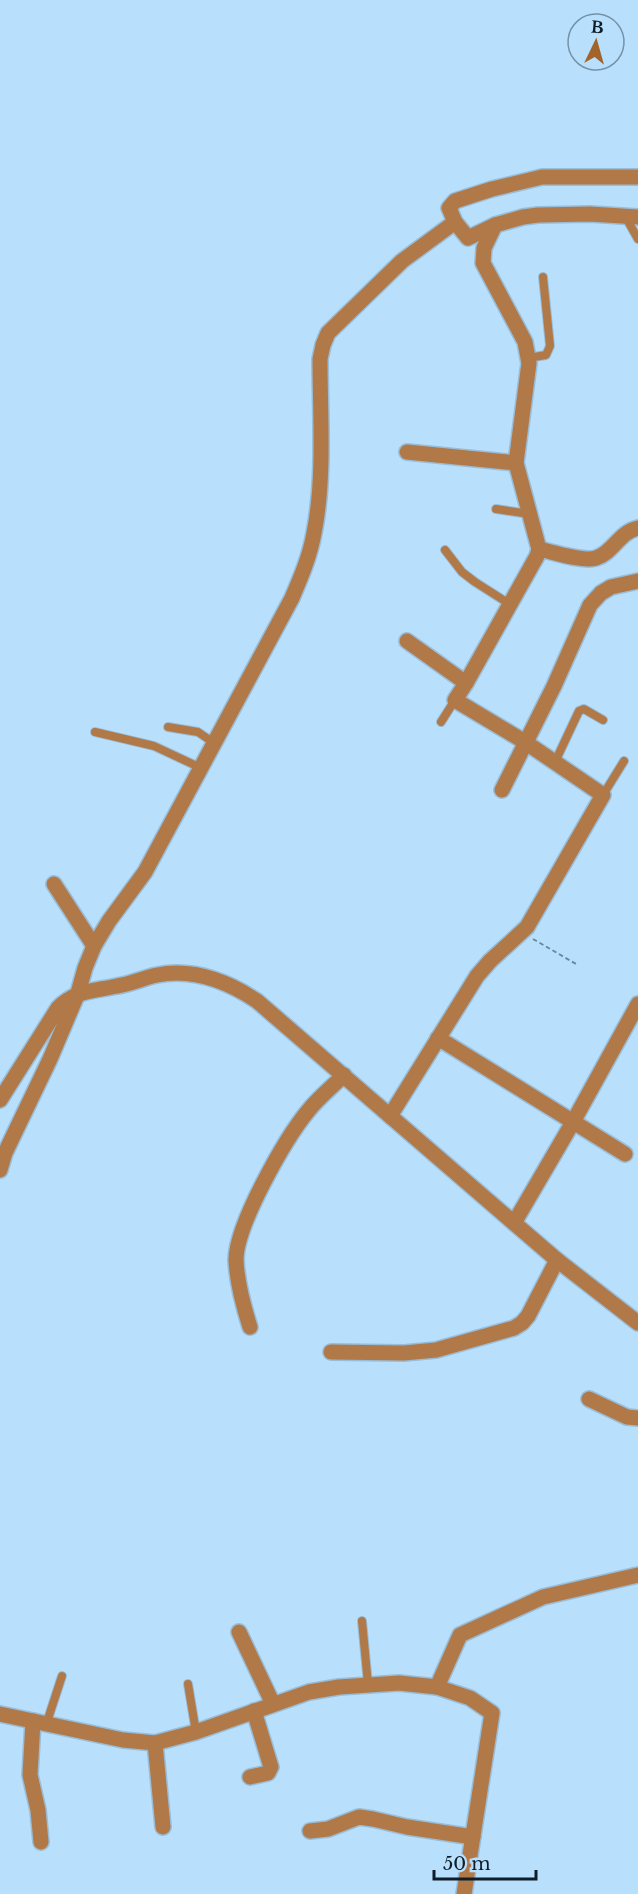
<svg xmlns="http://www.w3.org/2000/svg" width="638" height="1894" viewBox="0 0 638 1894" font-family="'Libre Baskerville',serif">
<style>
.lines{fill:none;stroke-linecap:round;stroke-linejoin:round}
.lane-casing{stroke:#9abdd7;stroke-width:10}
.street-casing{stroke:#9abdd7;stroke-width:18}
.path{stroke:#6b889c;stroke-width:2;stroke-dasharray:4.5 3;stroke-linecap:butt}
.lane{stroke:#b27948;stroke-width:8}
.street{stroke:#b27948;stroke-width:15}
</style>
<rect width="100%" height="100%" fill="#b8e0fd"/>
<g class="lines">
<defs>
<g id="lane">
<polyline points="625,216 638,239"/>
<polyline points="528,358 546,355 550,346 543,277"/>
<polyline points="496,509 529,514"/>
<polyline points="445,550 462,572 475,582 511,605"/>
<polyline points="441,722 455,700"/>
<polyline points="168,727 198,732 214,743"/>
<polyline points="95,732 154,746 201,768"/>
<polyline points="555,762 579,711 584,709 603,720"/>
<polyline points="603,795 624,761"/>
<polyline points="362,1621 368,1684"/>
<polyline points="188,1684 196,1732"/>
<polyline points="46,1725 62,1676"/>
</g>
<g id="street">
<polyline points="638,177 542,177 492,189 455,201 449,208 455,222 468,238 495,225 523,217 538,215 590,214 638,217"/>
<polyline points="407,452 516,463"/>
<path d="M539,549C553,552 583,562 596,558C613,553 619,532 638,528"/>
<polyline points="407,641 466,683"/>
<polyline points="502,790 554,686 590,605 601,593 611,587 638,581"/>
<polyline points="54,884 94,946"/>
<polyline points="438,1038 625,1154"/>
<path d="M0,1100L58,1008C75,990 95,991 117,986C131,984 143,978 157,975C193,968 227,981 257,1001L514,1223L557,1260L638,1323"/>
<polyline points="390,1116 477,976 490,961 527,927 603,795 525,742 455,700 466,683 537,556 539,549 516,463 529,363 525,342 483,263 484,248 495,225"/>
<path d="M0,1170L5,1153L50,1059L78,993L85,968L94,946L109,921L145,872L292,598C301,577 310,556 314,533C325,478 320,416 320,359L323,345L328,333L402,261L455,222"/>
<polyline points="514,1223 573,1122 638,1004"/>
<path d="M250,1327C243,1305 237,1283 236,1260C236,1225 285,1139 308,1111C318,1098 332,1087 344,1075"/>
<polyline points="331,1352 404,1353 436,1350 514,1328 522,1323 528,1316 557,1260"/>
<polyline points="589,1399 627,1417 638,1418"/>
<polyline points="239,1632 273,1704"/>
<polyline points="437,1687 460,1635 543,1597 638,1575"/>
<polyline points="0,1714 123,1740 155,1743 196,1732 309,1692 339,1687 399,1683 437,1687 470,1698 492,1713 464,1894"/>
<polyline points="33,1721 30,1775 38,1810 41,1842"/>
<polyline points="155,1743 163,1827"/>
<polyline points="250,1777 268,1773 271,1767 254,1711"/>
<polyline points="310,1831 328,1829 359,1817 373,1819 407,1827 473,1837"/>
</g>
</defs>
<use href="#lane" class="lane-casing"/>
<use href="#street" class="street-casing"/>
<polyline class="path" points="533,939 578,965"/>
<use href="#lane" class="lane"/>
<use href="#street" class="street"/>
</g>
<g transform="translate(596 42) rotate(5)"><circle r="28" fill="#b8e0fd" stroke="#7492a8" stroke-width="1.5"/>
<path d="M0-4.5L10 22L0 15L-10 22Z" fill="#a2642a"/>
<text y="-9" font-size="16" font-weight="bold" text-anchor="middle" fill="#0f1d28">B</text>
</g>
<path d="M434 1870v9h102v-9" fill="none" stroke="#0f1d28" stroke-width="3"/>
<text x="443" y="1870" font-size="18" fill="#0f1d28" stroke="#b8e0fd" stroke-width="4.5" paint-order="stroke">50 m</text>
</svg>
